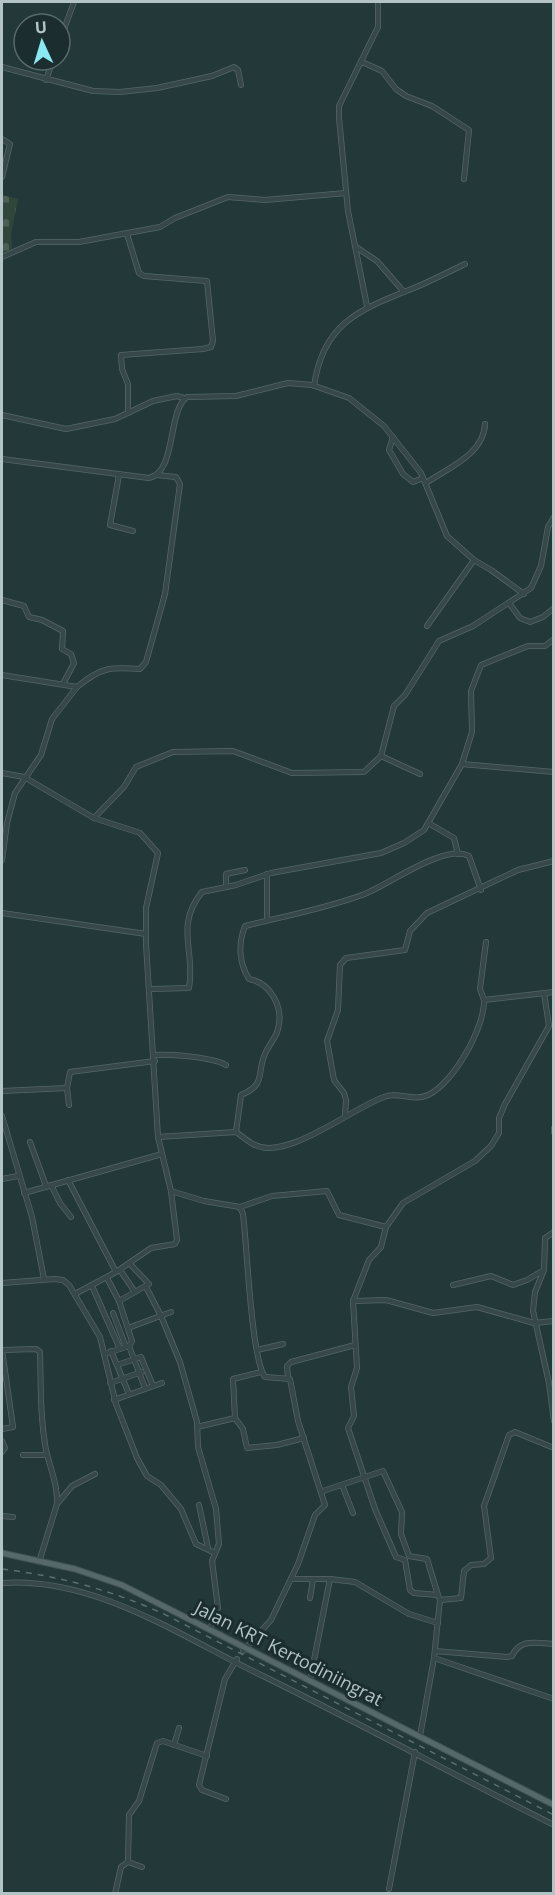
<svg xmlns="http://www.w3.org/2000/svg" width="555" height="1895" viewBox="0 0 555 1895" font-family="'Open Sans',sans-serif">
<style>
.cemetery{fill:url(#cemetery-stones)}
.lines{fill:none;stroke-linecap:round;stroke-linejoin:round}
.minor-casing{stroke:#556668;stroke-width:6}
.major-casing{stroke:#435456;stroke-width:7}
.minor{stroke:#37484a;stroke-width:4.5}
.major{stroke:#55686a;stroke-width:5}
.rail{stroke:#596f71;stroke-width:1.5;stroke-dasharray:6 6;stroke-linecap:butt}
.labels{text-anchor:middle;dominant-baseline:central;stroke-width:6;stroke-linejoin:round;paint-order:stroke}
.street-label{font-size:18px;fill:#b2c4c6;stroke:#1c2d2f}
</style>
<defs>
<pattern id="cemetery-stones" width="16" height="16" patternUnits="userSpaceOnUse" patternTransform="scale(1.5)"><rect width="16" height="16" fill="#2f4639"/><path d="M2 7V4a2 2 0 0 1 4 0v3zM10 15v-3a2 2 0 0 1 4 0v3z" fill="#4b5f54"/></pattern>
</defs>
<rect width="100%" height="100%" fill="#233839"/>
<polygon class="cemetery" points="2,195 18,199 11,233 12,249 2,254"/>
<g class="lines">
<defs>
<g id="minor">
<polyline points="60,40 74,2"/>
<polyline points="362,62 382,71 396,89 406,96 432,106 469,130 464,179"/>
<polyline points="2,67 93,91 120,92 157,88 212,76 234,67 238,70 241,85"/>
<polyline points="46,80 53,60"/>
<polyline points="2,139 10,144 2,177"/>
<polyline points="127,234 139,273 144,276 207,281 213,341 211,347 203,349 121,355 122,369 128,384 128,413"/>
<polyline points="356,247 377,261 404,292"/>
<polyline points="2,257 36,242 79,242 160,227 175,218 228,197 265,200 346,193"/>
<polyline points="367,306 348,211 339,118 339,106 378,27 378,2"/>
<path d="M314,386C323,322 361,309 414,288C431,281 448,272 465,264"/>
<polyline points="2,415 66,429 115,419 153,401 177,396 184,398"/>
<polyline points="393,437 389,450 403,474 413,482 423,478"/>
<path d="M2,459L149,478C177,472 167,411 187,397L236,396L288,383L312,385L349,398L384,426L421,473L447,536L474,560L427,626"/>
<polyline points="119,475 110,525 133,531"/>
<path d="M426,483C448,468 484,454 485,424"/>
<polyline points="474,560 491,570 524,594"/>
<polyline points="2,600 24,606 29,617 42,620 63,631 62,649 71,654 74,663 63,684"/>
<polyline points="509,603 520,618 530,622 543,617 554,608"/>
<polyline points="2,675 77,687 52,719 41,755 15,793 7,823 2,860"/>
<path d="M77,687C101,667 110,667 140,669L146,662L165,594L180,484L176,477L157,475"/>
<polyline points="381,756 420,774"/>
<polyline points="462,764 554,772"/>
<polyline points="2,773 24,777 94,818 140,833 158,853 146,908 146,944 158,1137 171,1191 177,1240 175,1244 151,1248 116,1272 75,1294"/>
<polyline points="94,818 124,787 136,767 173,752 233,751 292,773 364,772 381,756 394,706 405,695 439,641 473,626 531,588 541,566 548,527 554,517"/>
<polyline points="430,824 454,838 458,854"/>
<polyline points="226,887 226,874 245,870"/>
<polyline points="2,913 146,934"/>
<polyline points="267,920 267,874"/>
<path d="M151,989L189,988C196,952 174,926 202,892L236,885L271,873L381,853L404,843L424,830L462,764L472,732L471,691L481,665L528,646H545L554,639"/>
<polyline points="484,1000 480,989 486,942"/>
<path d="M154,1055C171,1054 212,1057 226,1065"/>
<polyline points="2,1091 67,1088"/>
<polyline points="69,1105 67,1088 70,1072 155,1061"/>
<polyline points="2,1116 32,1217 44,1279"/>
<polyline points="345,1116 346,1100 344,1093 334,1080 327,1041 338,1010 340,965 346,958 405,950 410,931 427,913 518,870 554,861"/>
<polyline points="554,1128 554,1132"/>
<path d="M236,1132L241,1095C267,1084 256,1074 265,1054C268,1046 276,1038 278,1029C284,1008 271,983 249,979C239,963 238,944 245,926C285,916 324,909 362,895C387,886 444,843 469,856L481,890"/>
<path d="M158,1137L236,1132C242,1136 248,1142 255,1145C287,1161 352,1108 384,1097C398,1091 413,1102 428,1095C453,1084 485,1027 484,1000L554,992"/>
<polyline points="30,1142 46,1186"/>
<polyline points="2,1179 18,1176"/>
<polyline points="68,1180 116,1272"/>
<polyline points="51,1185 60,1203 71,1217"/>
<polyline points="171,1191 204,1201 240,1207 272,1196 327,1191 339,1215 386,1227"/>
<polyline points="24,1193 162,1154"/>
<path d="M240,1207L243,1214C247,1244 251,1358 265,1377L290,1379L298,1421L325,1505L315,1515L298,1564L271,1620L243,1651"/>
<polyline points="554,1232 545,1238 544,1270 535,1292 533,1311 549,1383 554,1421"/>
<polyline points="120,1270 135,1292"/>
<polyline points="2,1283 55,1279 63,1280 69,1285 100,1337 116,1404 137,1458 147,1476 161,1485 181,1509 196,1544 215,1553"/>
<polyline points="453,1285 491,1276 513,1285 527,1280 544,1270"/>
<polyline points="92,1286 120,1349"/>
<polyline points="146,1287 161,1316 180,1362 197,1422 198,1447 216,1509 219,1544 212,1561 218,1608 210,1629"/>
<polyline points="119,1301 149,1284 130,1264"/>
<polyline points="353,1301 386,1300 433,1313 477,1307 534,1323 554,1321"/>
<polyline points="113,1313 126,1347"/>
<polyline points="128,1328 171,1312"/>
<polyline points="129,1346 145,1388"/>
<path d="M2,1350L36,1349L40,1352C41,1385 40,1417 46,1450C50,1468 58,1485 57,1504L39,1562"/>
<polyline points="257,1350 283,1344"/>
<polyline points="111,1351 129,1394"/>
<polyline points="104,1354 129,1346 132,1341 119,1301 107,1278"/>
<polyline points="117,1365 141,1357 153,1386"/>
<polyline points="288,1377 287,1366 291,1362 355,1345"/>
<polyline points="110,1383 142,1372"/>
<polyline points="114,1400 162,1383"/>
<polyline points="235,1418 233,1379 261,1372"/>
<polyline points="197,1427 235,1418 243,1429 247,1448 277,1445 304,1438"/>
<polyline points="2,1429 13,1427 2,1350"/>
<polyline points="2,1441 5,1448 2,1452"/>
<polyline points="23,1455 47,1455"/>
<polyline points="342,1485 353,1513"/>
<polyline points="323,1491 383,1471 402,1512 401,1534 409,1556 427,1559 438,1595"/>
<polyline points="57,1504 72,1486 95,1474"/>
<polyline points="199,1505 208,1548"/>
<polyline points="2,1516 13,1517"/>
<polyline points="291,1579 330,1579 355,1582 409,1614 438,1623"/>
<path d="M2,1583C95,1576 183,1638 263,1676C361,1724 456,1776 554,1825"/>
<polyline points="310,1598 313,1579"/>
<polyline points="440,1600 461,1598 464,1571 471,1565 484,1564 491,1558 484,1506 509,1435 515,1432 554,1448"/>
<path d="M435,1651L507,1657L512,1656C520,1638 536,1643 554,1644"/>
<polyline points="434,1658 554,1699"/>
<polyline points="310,1680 330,1579"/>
<polyline points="420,1736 434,1658 440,1600 438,1595 414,1593 410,1590 405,1560 396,1557 375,1509 348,1428 354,1416 351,1387 357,1368 353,1301 369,1260 381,1247 386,1227 403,1203 475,1161 491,1146 499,1133 499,1118 505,1104 549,1026 544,993"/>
<polyline points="174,1745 179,1728"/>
<polyline points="226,1799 202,1790 199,1785 225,1679 237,1659"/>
<polyline points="128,1862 129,1815 139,1801 157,1743 163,1741 207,1756"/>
<polyline points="389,1889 415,1752"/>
<polyline points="115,1894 121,1867 128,1862 142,1867"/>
</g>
<polyline id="major" points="2,1553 75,1569 122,1585 554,1805"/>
</defs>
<use href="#minor" class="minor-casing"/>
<use href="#major" class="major-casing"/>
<use href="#minor" class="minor"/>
<use href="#major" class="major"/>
<path class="rail" d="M2,1569C59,1576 111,1590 164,1614L554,1815"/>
</g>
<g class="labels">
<g class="street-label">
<text transform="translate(289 1653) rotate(27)">Jalan KRT Kertodiniingrat</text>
</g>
</g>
<rect width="555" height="1895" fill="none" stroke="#b2c4c6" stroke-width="6"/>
<g transform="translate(42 42) rotate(356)"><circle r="28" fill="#1c2d2f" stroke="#58696b" stroke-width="1.5"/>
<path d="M0-4.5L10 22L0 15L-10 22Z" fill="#8ae8f2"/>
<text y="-9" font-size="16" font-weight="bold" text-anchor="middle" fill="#b2c4c6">U</text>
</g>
</svg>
